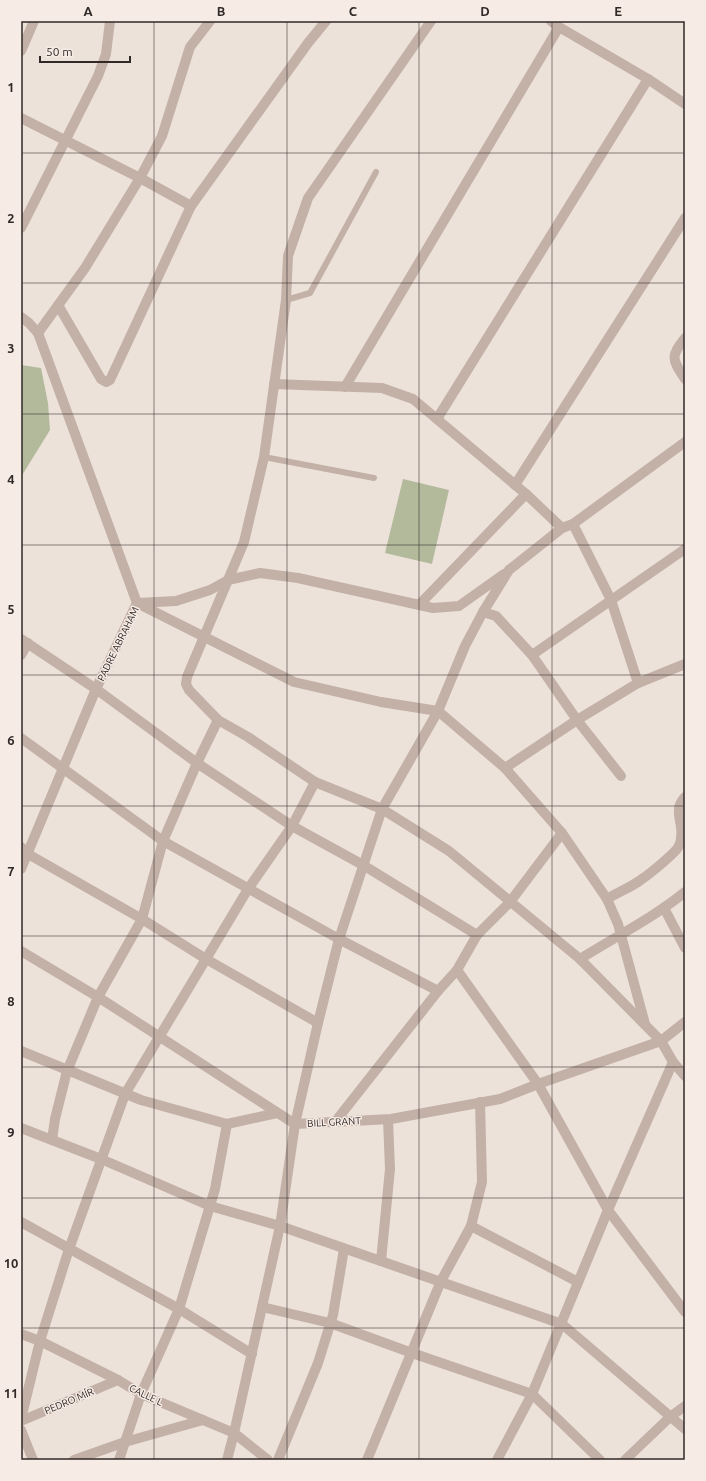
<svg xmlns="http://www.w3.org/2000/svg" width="706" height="1481" viewBox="0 0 706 1481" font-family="Ubuntu,sans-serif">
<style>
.garden{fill:#b3ba9c}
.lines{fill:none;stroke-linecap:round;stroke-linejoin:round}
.service{stroke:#c3b1a8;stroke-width:6}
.minor{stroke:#c3b1a8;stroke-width:10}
.tertiary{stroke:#c3b1a8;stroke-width:10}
.grid{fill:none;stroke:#312927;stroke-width:1;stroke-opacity:0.55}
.labels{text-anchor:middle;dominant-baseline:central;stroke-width:3;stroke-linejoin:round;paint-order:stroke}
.street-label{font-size:10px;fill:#312927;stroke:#f6ece5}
.neatline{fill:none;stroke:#312927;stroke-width:1.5}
.grid-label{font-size:13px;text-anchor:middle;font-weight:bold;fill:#312927}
</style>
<rect width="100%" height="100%" fill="#ede2da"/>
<g class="garden">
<polygon points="21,365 41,368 48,403 50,430 21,477"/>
<polygon points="403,479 449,490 432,564 385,553"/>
</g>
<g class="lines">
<g class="service">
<polyline points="286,300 310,293 376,172"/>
<polyline points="264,457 374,478"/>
</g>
<g class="minor">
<polyline points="431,21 308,198 288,256 286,300 264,457 244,542 187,677 186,684 189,690 218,720 248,737 315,782 382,809 449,851 580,959 661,1041 685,1022"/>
<polyline points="551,21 559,27 648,79 685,104"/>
<polyline points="21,51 34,21"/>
<polyline points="21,118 140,178 191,206"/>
<polyline points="21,228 98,76 106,54 110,21"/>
<polyline points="58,305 101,379 106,382 110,380 191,206 308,43 326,21"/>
<polyline points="21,317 29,323 38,333 137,603 294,682 381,702 438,711 505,768 562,833 607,899 618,924 645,1024"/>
<polyline points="38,333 85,268 140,178 162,136 190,47 210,21"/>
<path d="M685,338C670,357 672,359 685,379"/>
<polyline points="274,384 382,388 413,399 526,494 562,528"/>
<polyline points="345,387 559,27"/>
<polyline points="437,419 648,79"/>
<polyline points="515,485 685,218"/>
<polyline points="573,524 611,600 638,683"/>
<polyline points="419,605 526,494"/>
<polyline points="483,612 496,616 532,655 577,720 621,776"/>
<polyline points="21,639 96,689 197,763 292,826 363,865 477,935"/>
<polyline points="21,655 28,643"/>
<polyline points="532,655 685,549"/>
<polyline points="21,738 163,841 339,939 438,991"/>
<polyline points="505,768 577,720 638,683 685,664"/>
<polyline points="21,847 28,854 142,919 206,959 318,1023"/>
<polyline points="21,869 96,689 137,603 176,601 210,590 228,580 260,573 298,578 433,608 459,606 504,574"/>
<path d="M607,899C618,892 632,887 642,879C651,873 670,857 677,849C679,846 681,841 681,838C684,822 672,811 685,797"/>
<polyline points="664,908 685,948"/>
<path d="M580,959C615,937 653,918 685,892"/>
<polyline points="457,970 538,1084 608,1210 685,1312"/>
<polyline points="21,1051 141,1100 227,1124 277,1113"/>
<polyline points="335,1122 438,991 457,970 477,935 510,902 562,833"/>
<polyline points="21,1128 101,1159 210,1206 280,1226 562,1324 685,1429"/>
<polyline points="52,1140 55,1119 67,1071 98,997 142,919 163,841 197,763 218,720"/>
<polyline points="21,1222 179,1309 252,1354"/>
<polyline points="471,1226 578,1282"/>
<polyline points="381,1261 390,1169 388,1120"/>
<polyline points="262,1307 330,1323 412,1353 532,1394 600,1460"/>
<polyline points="21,1334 40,1341 118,1380 141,1394 234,1433 268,1460"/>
<polyline points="21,1419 40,1341 69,1249 125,1094 248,889 292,826 315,782"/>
<polyline points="21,1421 118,1380"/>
<polyline points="21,1430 33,1460"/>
<polyline points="74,1460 125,1442 203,1420"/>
<polyline points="119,1460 141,1394 179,1309 215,1189 227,1124"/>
<polyline points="227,1460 234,1433 280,1226 295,1124 318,1023 339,939 382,809 438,711 465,646 483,612 509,570 562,528 573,524 685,442"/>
<polyline points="278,1460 318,1363 333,1315 344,1249"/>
<polyline points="367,1460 441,1281 471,1226 482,1182 480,1102"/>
<polyline points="497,1460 532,1394 608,1210 673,1062"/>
<polyline points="625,1460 670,1417 685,1406"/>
</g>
<polyline class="tertiary" points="21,951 98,997 295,1124 391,1119 500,1099 538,1084 661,1041 673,1062 685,1076"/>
</g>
<path class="grid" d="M154,21V1460M287,21V1460M419,21V1460M552,21V1460M21,153H685M21,283H685M21,414H685M21,545H685M21,675H685M21,806H685M21,936H685M21,1067H685M21,1198H685M21,1328H685"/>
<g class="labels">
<g class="street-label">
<text transform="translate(118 644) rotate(-64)">PADRE ABRAHAM</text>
<text transform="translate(334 1122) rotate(-3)">BILL GRANT</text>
<text transform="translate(146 1395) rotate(26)">CALLE L</text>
<text transform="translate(69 1401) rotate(-23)">PEDRO MÍR</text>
</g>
</g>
<rect width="706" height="1481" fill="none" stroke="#f6ece5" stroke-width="44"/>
<path d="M40 56v6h90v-6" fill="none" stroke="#312927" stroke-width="2"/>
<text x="46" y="56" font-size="12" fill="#312927" stroke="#f6ece5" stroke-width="3" paint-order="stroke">50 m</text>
<rect x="22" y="22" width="662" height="1437" class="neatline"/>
<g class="grid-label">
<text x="88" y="16">A</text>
<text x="221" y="16">B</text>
<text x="353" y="16">C</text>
<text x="485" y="16">D</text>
<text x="618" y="16">E</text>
<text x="11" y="92">1</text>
<text x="11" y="223">2</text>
<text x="11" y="353">3</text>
<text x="11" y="484">4</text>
<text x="11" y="614">5</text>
<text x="11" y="745">6</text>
<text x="11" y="876">7</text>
<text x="11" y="1006">8</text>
<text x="11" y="1137">9</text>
<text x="11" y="1268">10</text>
<text x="11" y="1398">11</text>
</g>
</svg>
